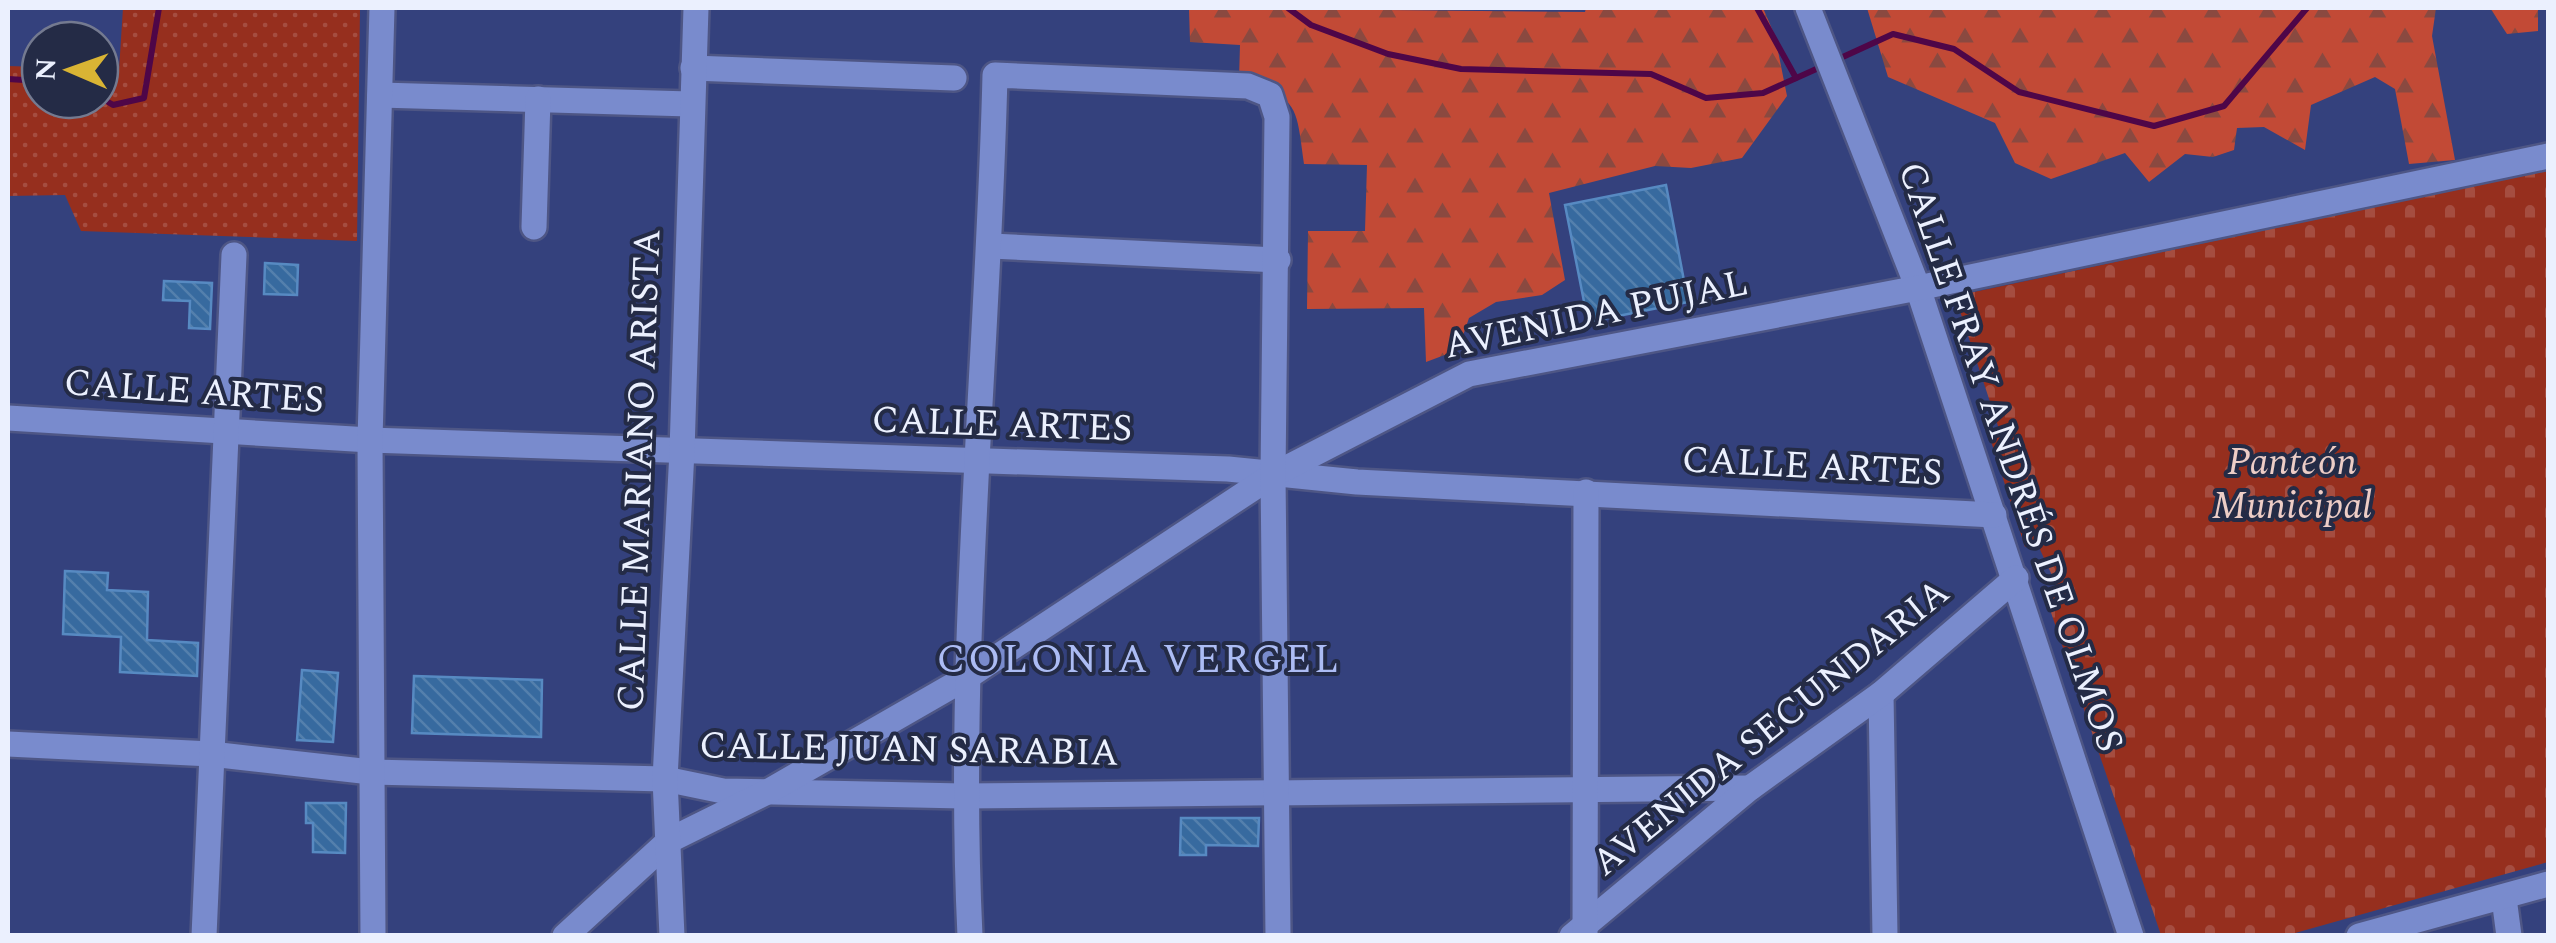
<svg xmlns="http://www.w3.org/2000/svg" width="2556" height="943" viewBox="0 0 2556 943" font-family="Spectral,serif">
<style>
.grass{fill:url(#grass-dots)}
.forest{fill:url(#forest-firs)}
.cemetery{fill:url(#cemetery-stones)}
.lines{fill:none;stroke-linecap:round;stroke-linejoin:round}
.stream{stroke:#4e0648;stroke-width:6}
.building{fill:url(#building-back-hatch);stroke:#578ac2;stroke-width:2.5}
.minor-casing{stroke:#4e5685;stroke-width:30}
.minor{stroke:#798bcd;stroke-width:25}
.labels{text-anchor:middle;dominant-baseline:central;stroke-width:8;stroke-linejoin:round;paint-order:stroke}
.street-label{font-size:38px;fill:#ebf0fe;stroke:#242b46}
.park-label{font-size:38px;font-style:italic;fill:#edcdc6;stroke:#242b46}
.neighbourhood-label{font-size:40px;letter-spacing:2.5px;fill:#acbcf4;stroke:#242b46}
</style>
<defs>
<pattern id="grass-dots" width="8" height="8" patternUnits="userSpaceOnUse" patternTransform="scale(2.5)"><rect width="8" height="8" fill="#962f1e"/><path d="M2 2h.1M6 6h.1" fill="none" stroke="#a54d40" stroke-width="1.8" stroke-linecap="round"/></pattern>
<pattern id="forest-firs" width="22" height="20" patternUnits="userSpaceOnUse" patternTransform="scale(2.5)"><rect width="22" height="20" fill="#c24a36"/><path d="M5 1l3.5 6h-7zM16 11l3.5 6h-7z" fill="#8a4940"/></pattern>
<pattern id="cemetery-stones" width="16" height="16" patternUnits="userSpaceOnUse" patternTransform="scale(2.5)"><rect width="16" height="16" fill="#962f1e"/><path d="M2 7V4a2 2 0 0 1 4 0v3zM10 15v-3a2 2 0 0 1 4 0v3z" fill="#a54d40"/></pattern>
<pattern id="building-back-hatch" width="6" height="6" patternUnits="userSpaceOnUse" patternTransform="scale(2.5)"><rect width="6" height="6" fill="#376a9f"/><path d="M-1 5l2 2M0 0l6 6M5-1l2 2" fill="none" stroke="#5480ad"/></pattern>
</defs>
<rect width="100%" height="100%" fill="#34417d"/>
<polygon class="grass" points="123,8 360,8 357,241 81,231 65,195 8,196 8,66 40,67 40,100 100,100 100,70 119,70"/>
<g class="forest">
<path d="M1189,8L1585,12L1586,8H1763L1775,36L1787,96L1742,158L1691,168L1655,166L1549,193L1565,280L1542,295L1496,302L1469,318L1458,350L1426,362L1424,308L1307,309L1308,231H1365L1367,165L1304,164C1296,105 1299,98 1239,80L1240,45L1190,42Z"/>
<polygon points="1867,8 2436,8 2432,36 2455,160 2409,164 2395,89 2375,77 2311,105 2305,150 2264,127 2237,128 2234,150 2213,157 2185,154 2149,182 2125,153 2051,179 2015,163 1995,123 1888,77"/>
<polygon points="2490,8 2538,8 2538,31 2507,34"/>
</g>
<polygon class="cemetery" points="2548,170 2548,862 2288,935 2161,935 2044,592 2057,586 2036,541 2025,547 1990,438 2000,432 1955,296"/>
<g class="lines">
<g class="stream">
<polyline points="1288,8 1311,25 1388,54 1461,69 1651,74 1706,98 1763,93 1823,66"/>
<polyline points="1757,8 1796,78"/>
<polyline points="1834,61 1893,34 1954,49 2019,92 2154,126 2224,106 2307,8"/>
<polyline points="8,79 40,81"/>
<polyline points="100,97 113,105 144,98 159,8"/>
</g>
</g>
<g class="building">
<polygon points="1666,185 1688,302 1588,322 1565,205"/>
<polygon points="265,263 298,265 297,295 264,294"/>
<polygon points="164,281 212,283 210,329 189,328 190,301 163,300"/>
<polygon points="65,571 108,573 107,590 148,592 147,640 198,643 197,676 120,672 121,637 63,634"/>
<polygon points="302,670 338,673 333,742 297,740"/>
<polygon points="414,676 542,680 541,737 412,733"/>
<polygon points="306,803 346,803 345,853 313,852 313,823 306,823"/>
<polygon points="1181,818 1259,818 1258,846 1206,845 1206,855 1180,855"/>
</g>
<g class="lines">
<defs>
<g id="minor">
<polyline points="1808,8 1918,288 2131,936"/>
<polyline points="693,68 954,78"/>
<polyline points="380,95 690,104"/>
<polyline points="534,227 538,99"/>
<polyline points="991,246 1278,260"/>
<polyline points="8,418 370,440 1228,469 1357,482 1994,515"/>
<polyline points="1881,694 1885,936"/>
<polyline points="8,744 211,754 371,772 665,779 723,791 963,796 1750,788"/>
<polyline points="2504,898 2509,936"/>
<polyline points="204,936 234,255"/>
<polyline points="373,936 370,440 382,8"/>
<polyline points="565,936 670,840 769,791 964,679 1273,475 1469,374 1918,288 2548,156"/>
<polyline points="672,936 665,779 682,451 696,8"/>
<path d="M970,936C956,649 988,362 995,75L1248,86L1270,95L1277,117L1273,475L1278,936"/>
<polyline points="1572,936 1750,788 1881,694 2016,578"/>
<polyline points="1585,936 1586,492"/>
<polyline points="2359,936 2548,884"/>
</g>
</defs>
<use href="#minor" class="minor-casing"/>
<use href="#minor" class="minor"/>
</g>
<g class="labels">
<g class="street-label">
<text transform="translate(1596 315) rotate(-12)">AVENIDA PUJAL</text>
<text transform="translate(194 392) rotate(4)">CALLE ARTES</text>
<text transform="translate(1002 425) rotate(2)">CALLE ARTES</text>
<text transform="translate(2010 457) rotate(71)">CALLE FRAY ANDRÉS DE OLMOS</text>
<text transform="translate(1812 467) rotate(3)">CALLE ARTES</text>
<text transform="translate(640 470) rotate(-88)">CALLE MARIANO ARISTA</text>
<text transform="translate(1771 728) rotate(-39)">AVENIDA SECUNDARIA</text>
<text transform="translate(909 750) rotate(1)">CALLE JUAN SARABIA</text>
</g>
<g class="park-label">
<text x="2292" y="463">Panteón<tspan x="2292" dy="44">Municipal</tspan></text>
</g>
<g class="neighbourhood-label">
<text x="1139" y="660">COLONIA VERGEL</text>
</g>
</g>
<rect width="2556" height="943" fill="none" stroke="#ebf0fe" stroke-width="20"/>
<g transform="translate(70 70) rotate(272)"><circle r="48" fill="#242b46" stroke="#747a90" stroke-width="2.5"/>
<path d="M0-8L18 38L0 25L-18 38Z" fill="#d9b434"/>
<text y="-15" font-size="28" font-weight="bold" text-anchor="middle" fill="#ebf0fe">N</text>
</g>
</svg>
